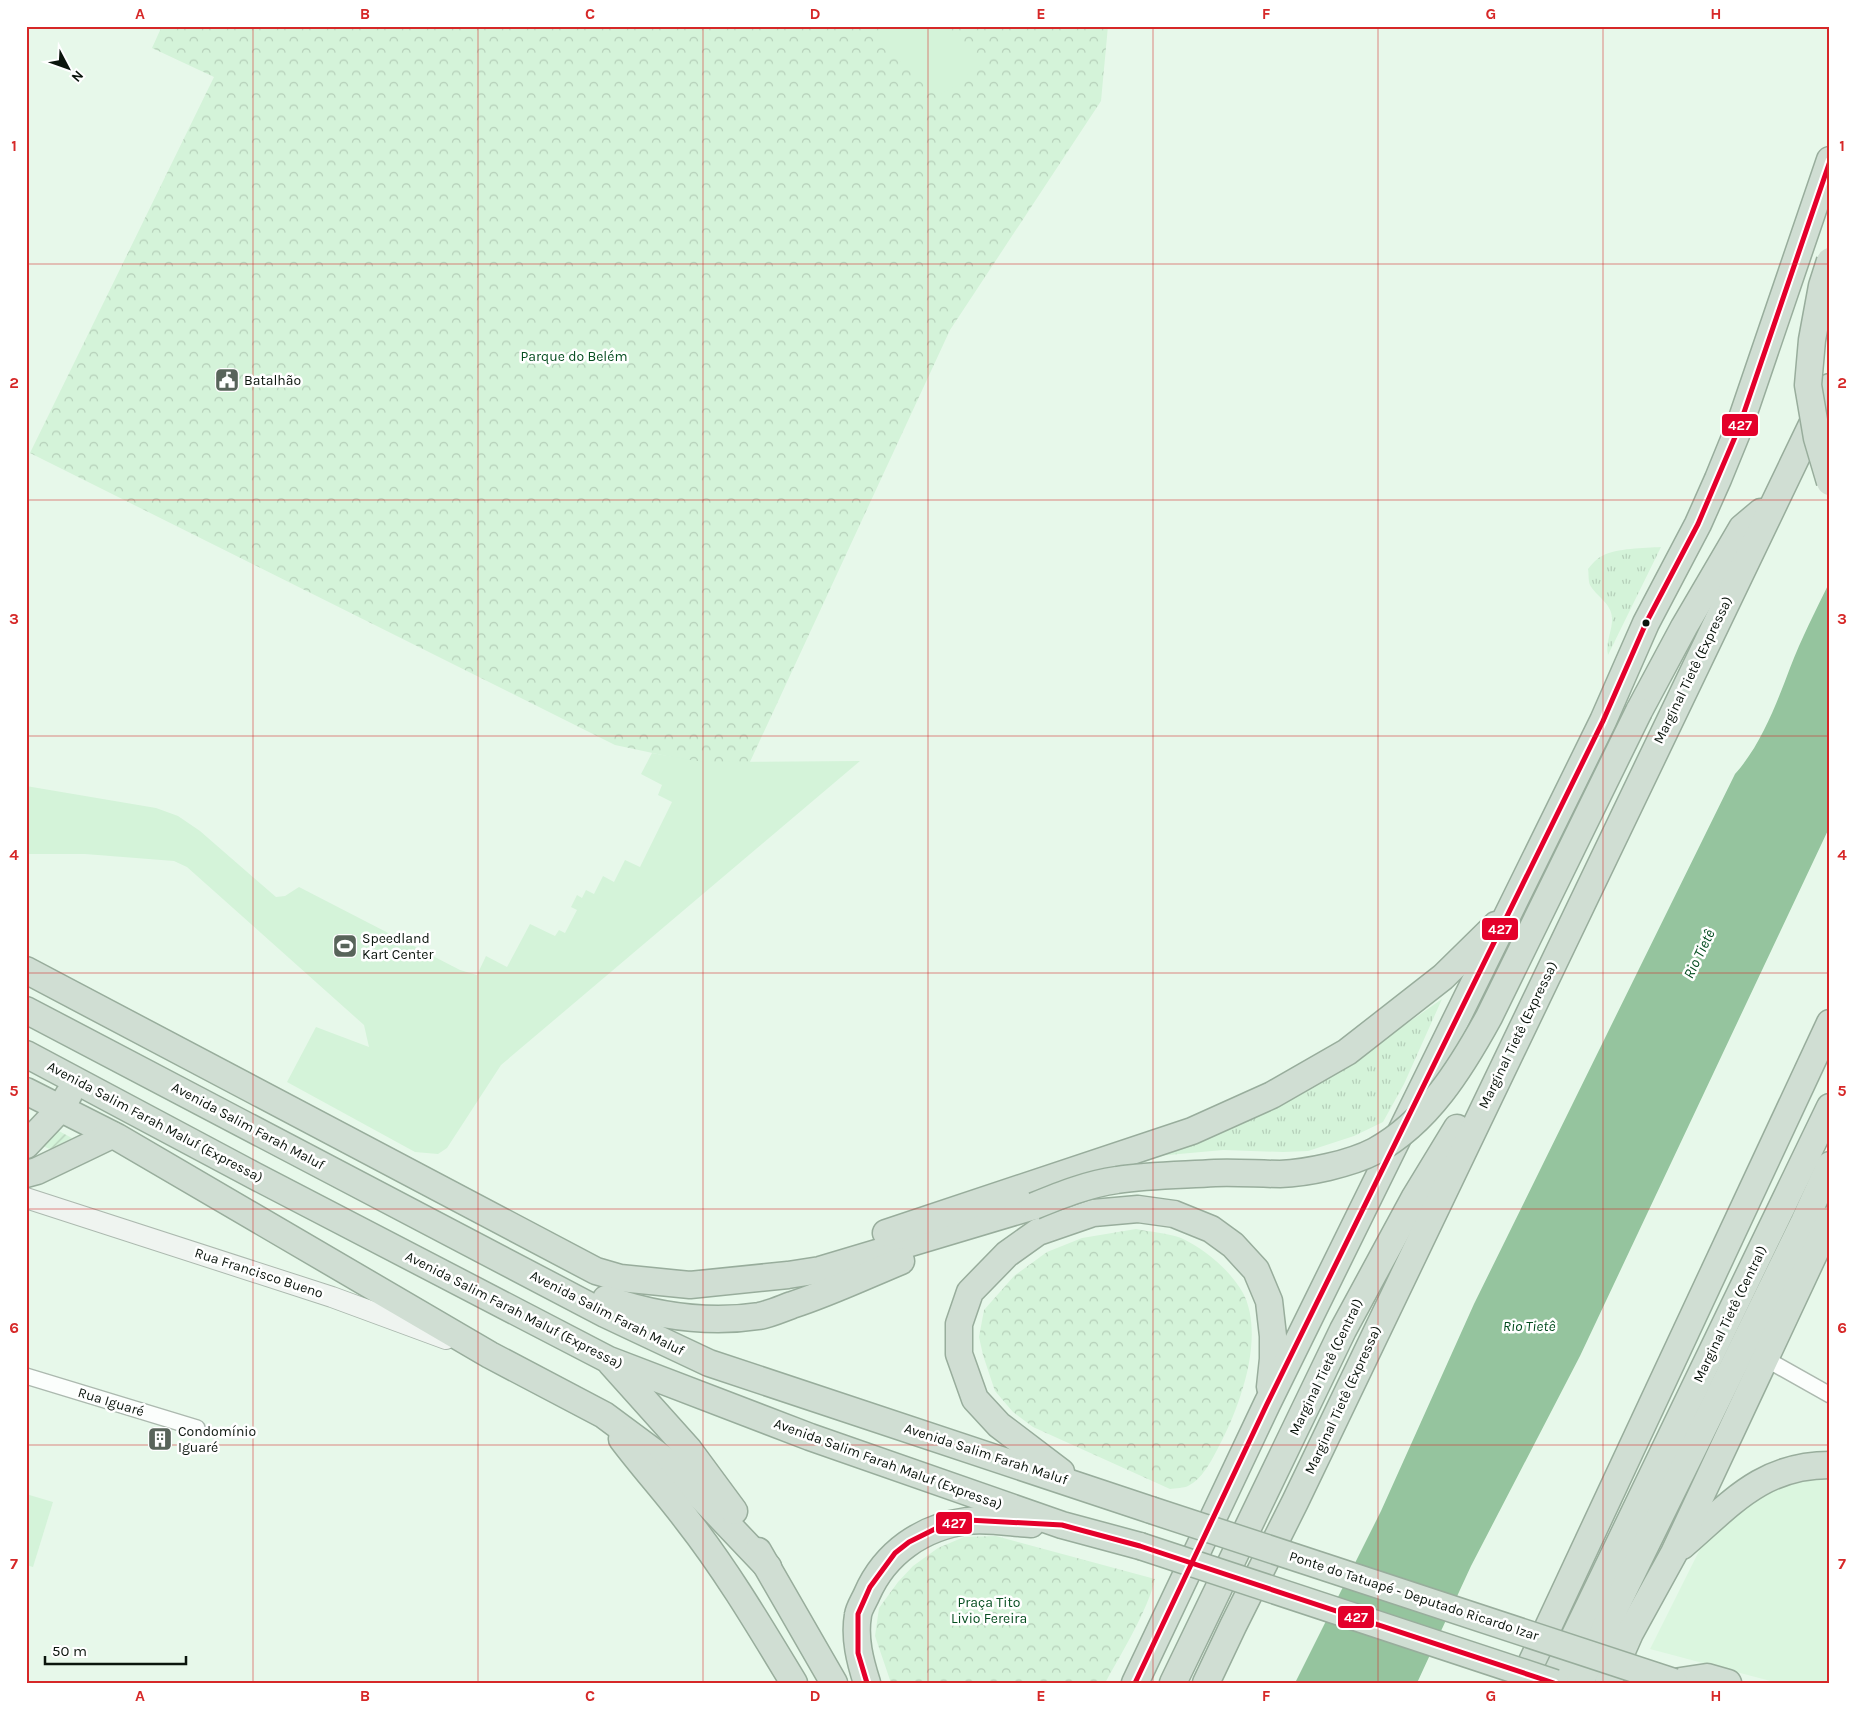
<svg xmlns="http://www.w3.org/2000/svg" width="1856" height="1709" viewBox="0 0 1856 1709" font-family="Karla,sans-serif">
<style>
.built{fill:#dbf6df}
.grass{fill:url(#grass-tufts)}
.park{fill:url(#park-crowns)}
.garden{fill:url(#garden-furrows)}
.pitch{fill:#d4f3d9}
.water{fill:#95c49e}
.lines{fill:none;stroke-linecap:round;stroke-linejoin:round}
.street-casing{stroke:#acb9af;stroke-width:18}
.secondary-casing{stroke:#acb9af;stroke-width:22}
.highway-casing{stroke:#98ad9c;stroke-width:29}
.street{stroke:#fbfefc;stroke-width:15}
.secondary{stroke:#eff4f0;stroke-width:20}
.highway{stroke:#d0ded3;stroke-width:26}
.highway-bridge-casing{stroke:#98ad9c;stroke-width:29;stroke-linecap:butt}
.highway-bridge{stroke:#d0ded3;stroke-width:26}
.bus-1-casing{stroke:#fff;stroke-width:9}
.bus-1{stroke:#e4002b;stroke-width:5}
.grid{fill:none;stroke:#d62828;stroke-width:1;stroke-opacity:0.55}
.bus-dot{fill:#0b150d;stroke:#fff;stroke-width:2}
.labels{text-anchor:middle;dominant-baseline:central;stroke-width:5;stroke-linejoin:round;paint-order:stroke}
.park-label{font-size:14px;fill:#064e20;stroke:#fff}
.poi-label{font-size:14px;fill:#0b150d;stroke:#fff;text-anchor:start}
.street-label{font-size:14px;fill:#0b150d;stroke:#fff}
.water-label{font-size:15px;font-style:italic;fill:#024b1e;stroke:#fff}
.line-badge{stroke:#fff;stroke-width:2}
.badge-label{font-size:14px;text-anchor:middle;font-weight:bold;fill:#fff}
.neatline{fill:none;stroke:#d62828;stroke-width:2}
.grid-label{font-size:16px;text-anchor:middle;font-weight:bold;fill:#d62828}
</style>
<defs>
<pattern id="grass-tufts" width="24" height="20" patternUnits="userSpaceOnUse" patternTransform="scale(1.25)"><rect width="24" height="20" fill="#d4f3d9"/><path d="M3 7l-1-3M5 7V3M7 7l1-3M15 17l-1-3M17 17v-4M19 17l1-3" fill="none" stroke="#b5cfb9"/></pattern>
<pattern id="park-crowns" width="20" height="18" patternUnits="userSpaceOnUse" patternTransform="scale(1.25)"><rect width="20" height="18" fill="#d4f3d9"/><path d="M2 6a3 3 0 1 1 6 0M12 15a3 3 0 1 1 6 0" fill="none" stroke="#b5cfb9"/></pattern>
<pattern id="garden-furrows" width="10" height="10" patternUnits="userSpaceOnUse" patternTransform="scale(1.25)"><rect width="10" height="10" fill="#d4f3d9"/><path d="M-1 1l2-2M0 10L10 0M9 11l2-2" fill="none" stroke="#b5cfb9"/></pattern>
</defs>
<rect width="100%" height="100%" fill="#e7f8ea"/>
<polygon class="built" points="1830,1479 1830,1683 1778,1683 1650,1649 1702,1545 1750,1503 1778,1489 1809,1480"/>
<g class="grass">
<path d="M1661,547L1608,655C1605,642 1613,630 1612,617C1611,603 1596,596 1590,585C1588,580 1589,574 1588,569C1592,564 1596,559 1602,556C1617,548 1644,548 1661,547Z"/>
<polygon points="1442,999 1404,1084 1383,1122 1354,1136 1308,1151 1283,1152 1223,1150 1146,1157 1330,1077"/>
</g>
<g class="park">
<polygon points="162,26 1108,26 1101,101 950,330 749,764 695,762 615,745 30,453 214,77 152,48"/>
<path d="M1136,1229C1150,1232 1168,1233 1181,1238C1205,1249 1230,1270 1243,1293C1266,1337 1239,1410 1217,1450C1210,1463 1202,1479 1188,1486C1184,1488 1175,1488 1170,1489L1033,1427L1013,1412L995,1391L983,1355L979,1337L984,1310L1014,1276L1047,1252L1082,1238Z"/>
<path d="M996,1536L1155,1579C1148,1610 1121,1654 1105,1683H891L875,1636L879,1608L898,1582L913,1566L938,1548L964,1537Z"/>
</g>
<polygon class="garden" points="55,1129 72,1138 50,1149 45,1147 44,1144"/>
<g class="pitch">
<polygon points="883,26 944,26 983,63 968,74 959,85 938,95 873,37"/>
<polygon points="652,753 696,761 716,762 860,761 501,1065 447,1148 438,1154 415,1152 287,1082 316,1027 369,1047 364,1025 187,867 174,861 85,854 26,854 26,786 156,808 178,816 200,831 276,897 285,896 299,887 460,970 477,975 486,956 507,967 530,924 555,936 559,930 565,933 577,910 571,907 577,895 582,898 586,890 594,894 603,876 614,882 625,860 640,867 672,802 658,795 662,785 641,774"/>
<polygon points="26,1494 53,1502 33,1567 26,1565"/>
</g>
<path class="water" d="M1830,581V826L1580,1356L1471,1566L1417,1683H1295L1381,1511L1474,1304L1735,774C1761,745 1776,705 1790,668C1801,639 1816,610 1830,581Z"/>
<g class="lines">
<defs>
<g id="street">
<polyline points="1766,1359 1830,1395"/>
<polyline points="26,1376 197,1428"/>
</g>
<polyline id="secondary" points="26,1198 332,1297 446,1339"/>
<g id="highway">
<polyline points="1639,711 1684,627 1742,528 1761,512"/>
<polyline points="26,970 596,1271 620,1278 690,1285 788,1275 820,1270 1034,1206"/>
<polyline points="26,1010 605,1314 709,1363 1151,1510"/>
<polyline points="26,1054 253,1175 609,1360 810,1437 1062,1525 1140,1546"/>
<polyline points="26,1091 117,1137 490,1355 604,1415 670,1464 768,1567"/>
<polyline points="26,1145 60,1109 69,1094"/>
<polyline points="26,1174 37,1171 112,1135"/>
<polyline points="886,1233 1192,1131 1272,1095 1347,1052 1443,977 1496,925"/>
<path d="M606,1299C656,1316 707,1324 759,1316C770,1314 781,1309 792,1305C829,1293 865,1276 901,1261"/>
<polyline points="611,1363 689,1450 734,1511"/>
<path d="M622,1439C643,1467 666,1492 687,1520C727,1571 760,1627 794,1683"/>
<polyline points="1061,1472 999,1425 975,1399 959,1354 959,1324 970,1292 1007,1254 1038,1232 1093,1213 1138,1209 1174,1214 1211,1229 1233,1245 1256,1270 1269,1301 1273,1336 1273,1359 1270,1387"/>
<path d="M1682,1546C1730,1505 1761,1465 1830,1465"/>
<polyline points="758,1551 834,1683"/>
<polyline points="1674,1682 1707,1677 1728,1683"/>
<path d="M867,1683C860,1661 854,1638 858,1615C859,1608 864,1601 867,1594C885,1553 922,1527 967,1521C986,1518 1012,1523 1031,1524"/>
<polyline points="1135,1683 1267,1404 1603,721 1646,623 1698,524 1718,479 1738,430 1830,160"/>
<polyline points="1173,1683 1343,1330 1415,1197 1457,1128"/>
<polyline points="1206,1683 1233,1626 1295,1502 1830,387"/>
<polyline points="1522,1683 1830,1023"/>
<polyline points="1552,1683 1830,1107"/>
<polyline points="1580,1683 1608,1622 1804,1222 1830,1165"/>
<polyline points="1608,1683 1630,1633 1674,1553 1830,1220"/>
</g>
</defs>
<use href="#street" class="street-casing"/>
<use href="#secondary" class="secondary-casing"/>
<use href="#highway" class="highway-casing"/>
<use href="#street" class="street"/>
<use href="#secondary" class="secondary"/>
<use href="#highway" class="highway"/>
<defs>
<g id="highway-bridge">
<polyline points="1830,261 1822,286 1812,340 1808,385 1817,438 1830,482"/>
<path d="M1034,1206C1061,1195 1088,1184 1117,1180C1148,1175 1184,1175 1215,1173C1237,1172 1258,1174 1280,1174C1307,1173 1350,1164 1375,1151C1428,1122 1461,1068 1489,1017L1639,711"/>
<polyline points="1151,1510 1674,1682"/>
<polyline points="1140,1546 1555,1683"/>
</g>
</defs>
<use href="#highway-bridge" class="highway-bridge-casing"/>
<use href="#highway-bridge" class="highway-bridge"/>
<defs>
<g id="bus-1">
<polyline points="867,1683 858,1653 858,1614 870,1587 895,1553 909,1542 939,1527 968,1520 1062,1525 1140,1546 1554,1683"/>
<polyline points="1135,1683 1267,1404 1603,721 1646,623 1698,524 1738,430 1830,161"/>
</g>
</defs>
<use href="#bus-1" class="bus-1-casing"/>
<use href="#bus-1" class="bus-1"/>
</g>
<path class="grid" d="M253,26V1683M478,26V1683M703,26V1683M928,26V1683M1153,26V1683M1378,26V1683M1603,26V1683M26,264H1830M26,500H1830M26,736H1830M26,973H1830M26,1209H1830M26,1445H1830"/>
<defs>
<symbol id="civic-square" viewBox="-11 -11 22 22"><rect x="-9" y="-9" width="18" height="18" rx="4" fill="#58645a" stroke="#fff"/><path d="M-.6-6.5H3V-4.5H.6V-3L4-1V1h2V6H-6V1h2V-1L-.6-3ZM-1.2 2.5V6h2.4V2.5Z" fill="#fff"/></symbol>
<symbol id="stadium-square" viewBox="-11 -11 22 22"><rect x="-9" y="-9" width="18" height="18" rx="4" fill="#58645a" stroke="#fff"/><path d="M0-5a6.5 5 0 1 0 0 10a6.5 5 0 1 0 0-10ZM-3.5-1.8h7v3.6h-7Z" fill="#fff"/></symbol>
<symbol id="building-square" viewBox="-11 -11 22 22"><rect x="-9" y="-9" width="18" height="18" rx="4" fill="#58645a" stroke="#fff"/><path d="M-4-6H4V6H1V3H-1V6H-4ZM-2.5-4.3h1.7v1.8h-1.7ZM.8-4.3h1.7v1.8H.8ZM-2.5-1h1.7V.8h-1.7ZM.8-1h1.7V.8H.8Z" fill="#fff"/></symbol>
</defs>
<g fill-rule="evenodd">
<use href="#civic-square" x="213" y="366" width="28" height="28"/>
<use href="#stadium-square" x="331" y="932" width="28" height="28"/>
<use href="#building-square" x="146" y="1425" width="28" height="28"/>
</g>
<circle class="bus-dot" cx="1646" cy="623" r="4.5"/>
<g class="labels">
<g class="park-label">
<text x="574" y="356">Parque do Belém</text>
<text x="989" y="1602">Praça Tito<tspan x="989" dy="16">Livio Fereira</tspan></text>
</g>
<g class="poi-label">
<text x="244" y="380">Batalhão</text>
<text x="362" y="938">Speedland<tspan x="362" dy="16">Kart Center</tspan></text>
<text x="178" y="1431">Condomínio<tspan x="178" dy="16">Iguaré</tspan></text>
</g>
<g class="street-label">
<text transform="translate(1693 670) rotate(-64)">Marginal Tietê (Expressa)</text>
<text transform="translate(1518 1035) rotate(-64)">Marginal Tietê (Expressa)</text>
<text transform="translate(155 1122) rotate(28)">Avenida Salim Farah Maluf (Expressa)</text>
<text transform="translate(248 1126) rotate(28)">Avenida Salim Farah Maluf</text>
<text transform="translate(259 1273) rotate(18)">Rua Francisco Bueno</text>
<text transform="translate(514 1310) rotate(27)">Avenida Salim Farah Maluf (Expressa)</text>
<text transform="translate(607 1313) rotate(27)">Avenida Salim Farah Maluf</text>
<text transform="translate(1730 1314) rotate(-64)">Marginal Tietê (Central)</text>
<text transform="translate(1326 1367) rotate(-64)">Marginal Tietê (Central)</text>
<text transform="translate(1343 1400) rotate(-65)">Marginal Tietê (Expressa)</text>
<text transform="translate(111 1402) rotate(17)">Rua Iguaré</text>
<text transform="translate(986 1454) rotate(18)">Avenida Salim Farah Maluf</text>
<text transform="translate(888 1464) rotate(20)">Avenida Salim Farah Maluf (Expressa)</text>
<text transform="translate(1414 1596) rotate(18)">Ponte do Tatuapé - Deputado Ricardo Izar</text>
</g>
<g class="water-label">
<text transform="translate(1699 954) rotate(-64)">Rio Tietê</text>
<text x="1529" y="1326">Rio Tietê</text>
</g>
</g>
<g class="line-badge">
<rect x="1721" y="413" width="38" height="24" rx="5" fill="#e4002b"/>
<rect x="1481" y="917" width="38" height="24" rx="5" fill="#e4002b"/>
<rect x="935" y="1511" width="38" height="24" rx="5" fill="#e4002b"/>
<rect x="1337" y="1605" width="38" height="24" rx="5" fill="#e4002b"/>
</g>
<g class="badge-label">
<text x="1740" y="430">427</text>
<text x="1500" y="934">427</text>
<text x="954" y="1528">427</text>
<text x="1356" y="1622">427</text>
</g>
<rect width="1856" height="1709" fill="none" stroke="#ffffff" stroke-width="55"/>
<g transform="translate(68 68) rotate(131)" stroke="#ffffff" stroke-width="4" paint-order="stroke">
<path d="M0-4L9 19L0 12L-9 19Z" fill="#0b150d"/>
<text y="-8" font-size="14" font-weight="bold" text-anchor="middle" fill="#0b150d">N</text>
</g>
<path d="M45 1656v8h141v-8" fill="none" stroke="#0b150d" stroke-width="2.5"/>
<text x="52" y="1656" font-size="15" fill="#0b150d" stroke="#ffffff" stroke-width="4" paint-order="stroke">50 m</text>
<rect x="28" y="28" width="1800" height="1654" class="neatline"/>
<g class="grid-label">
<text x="140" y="19">A</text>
<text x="365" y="19">B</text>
<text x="590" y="19">C</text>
<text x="815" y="19">D</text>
<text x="1041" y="19">E</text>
<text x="1266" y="19">F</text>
<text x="1491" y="19">G</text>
<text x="1716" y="19">H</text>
<text x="14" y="151">1</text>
<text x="1842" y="151">1</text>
<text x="14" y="388">2</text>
<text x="1842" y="388">2</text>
<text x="14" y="624">3</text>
<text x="1842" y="624">3</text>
<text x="14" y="860">4</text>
<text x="1842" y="860">4</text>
<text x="14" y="1096">5</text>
<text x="1842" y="1096">5</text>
<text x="14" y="1333">6</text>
<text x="1842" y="1333">6</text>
<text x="14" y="1569">7</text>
<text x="1842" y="1569">7</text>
<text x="140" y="1701">A</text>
<text x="365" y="1701">B</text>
<text x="590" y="1701">C</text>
<text x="815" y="1701">D</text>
<text x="1041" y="1701">E</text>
<text x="1266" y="1701">F</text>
<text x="1491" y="1701">G</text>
<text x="1716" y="1701">H</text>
</g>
</svg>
